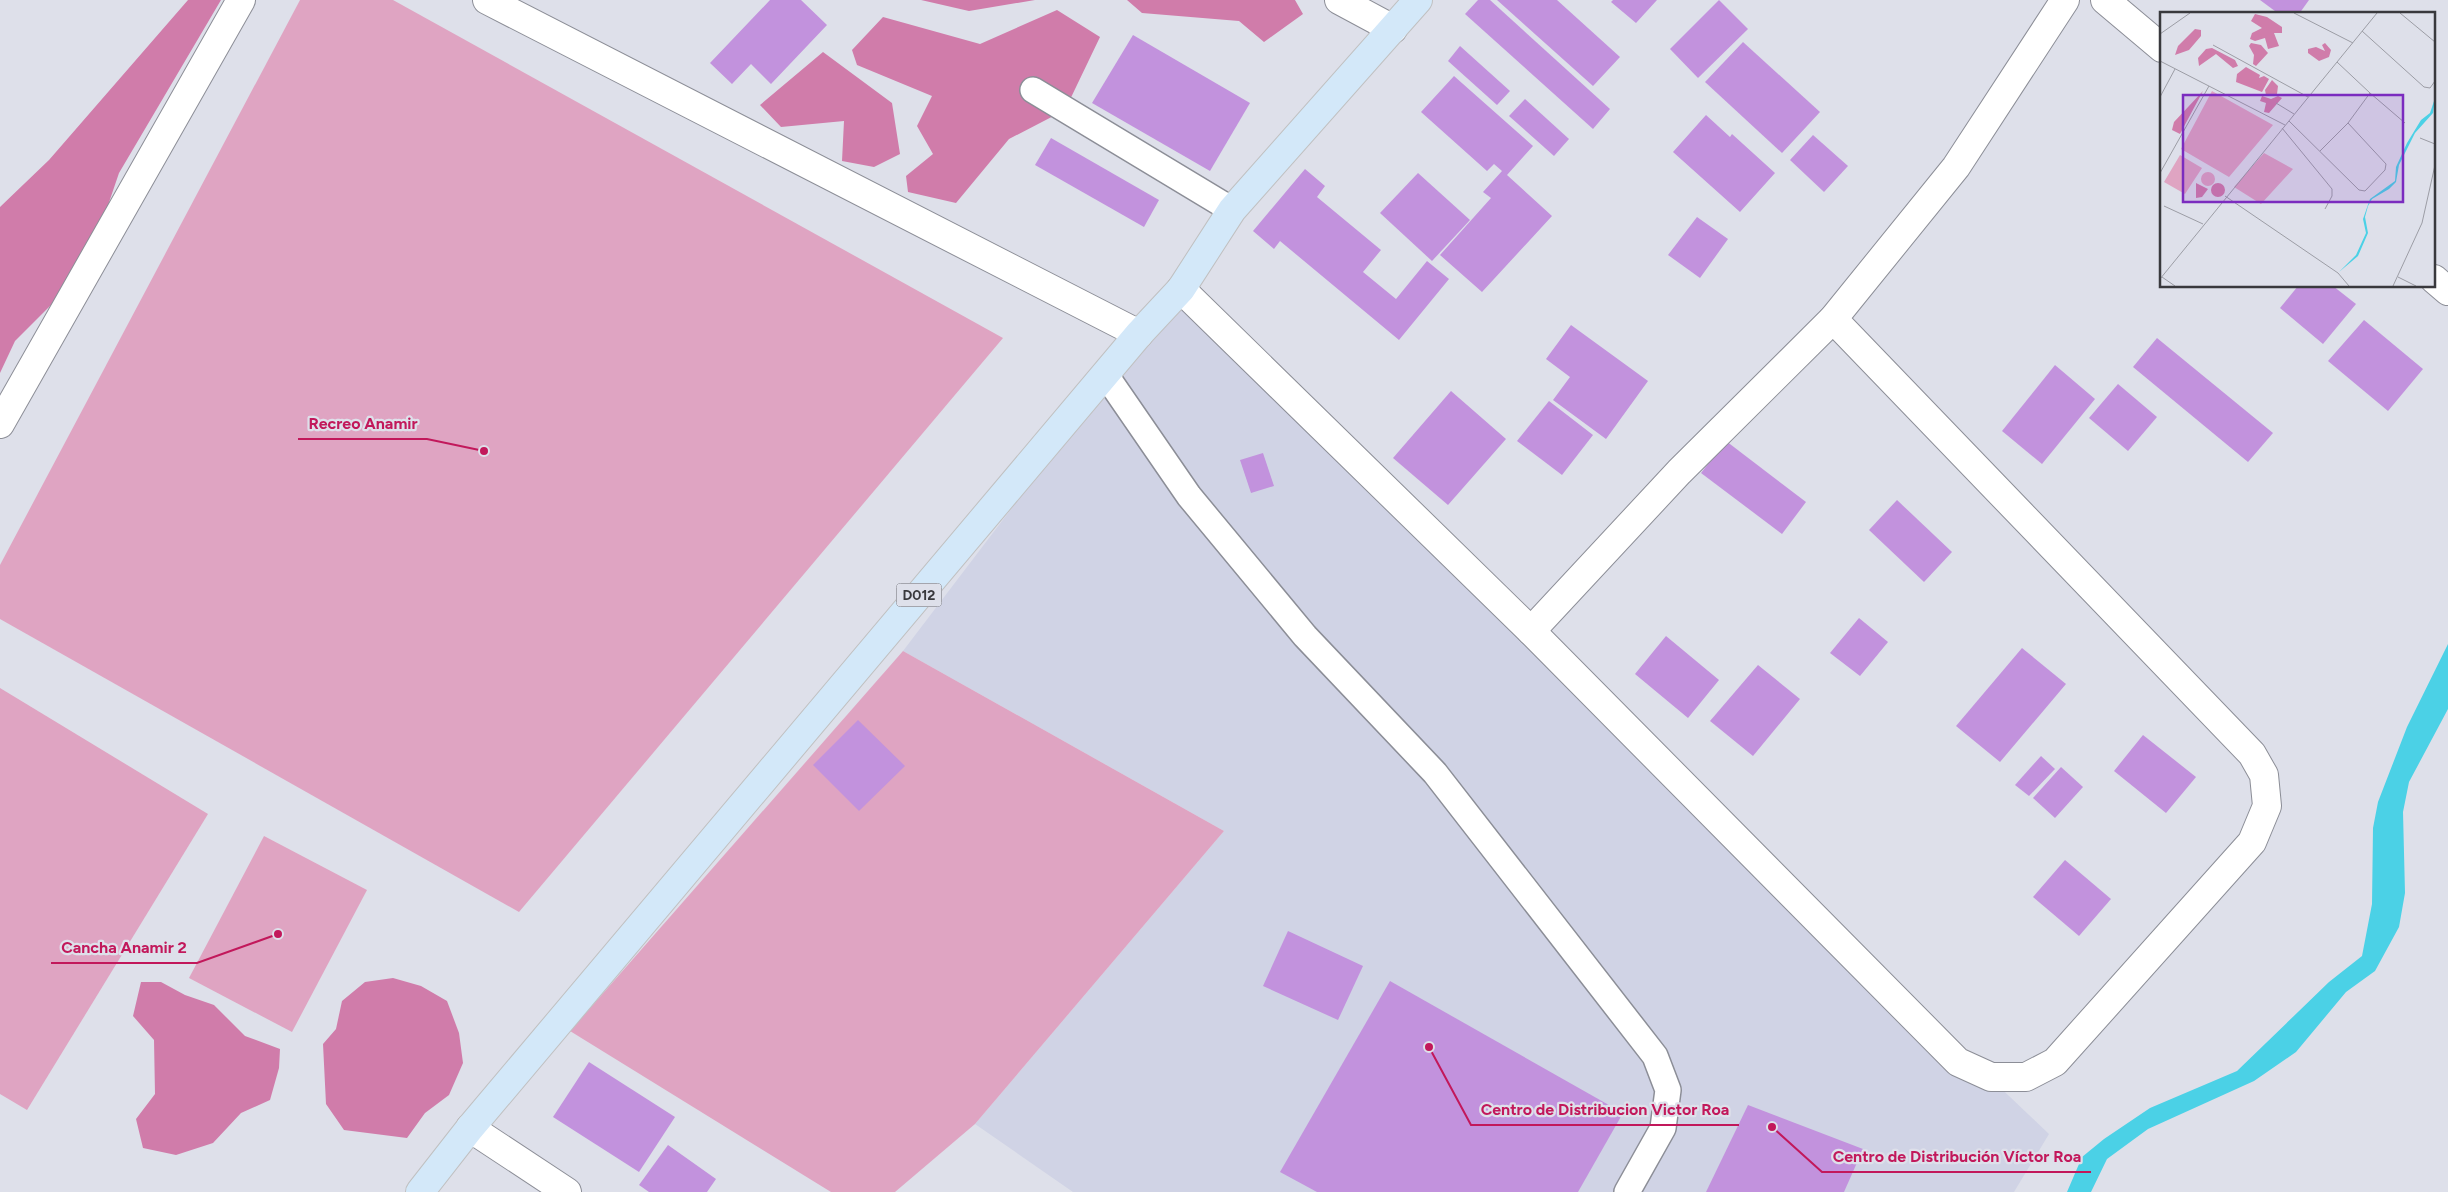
<svg xmlns="http://www.w3.org/2000/svg" width="2448" height="1192" viewBox="0 0 2448 1192" font-family="Figtree,sans-serif">
<style>
.built{fill:#d0d3e5}
.green{fill:#dfa4c2}
.forest{fill:#d07caa}
.water{fill:#4bd1e6}
.building{fill:#c292dd}
.lines{fill:none;stroke-linecap:round;stroke-linejoin:round}
.service-casing{stroke:#8c8e97;stroke-width:28}
.minor-casing{stroke:#8c8e97;stroke-width:30}
.primary-casing{stroke:#c0c0c1;stroke-width:30}
.service{stroke:#fff;stroke-width:25}
.minor{stroke:#fff;stroke-width:28}
.primary{stroke:#d3e8f9;stroke-width:28}
.labels{text-anchor:middle;dominant-baseline:central;stroke-width:4.5;stroke-linejoin:round;paint-order:stroke}
.shield{fill:#dee0ea;stroke:#6a6b71;stroke-width:1}
.shield-label{font-size:14px;font-weight:bold;fill:#39393d}
.inset-road{fill:none;stroke:#9c9da5;stroke-width:1}
.view{fill:#7b2cbf;fill-opacity:0.15;stroke:#7b2cbf;stroke-width:2.5}
.inset-edge{fill:none;stroke:#39393d;stroke-width:2.5}
.leader{fill:none;stroke:#c2185b;stroke-width:2}
.callout-dot{fill:#c2185b;stroke:#dee0ea;stroke-width:2}
.callout-label{font-size:16px;text-anchor:middle;font-weight:bold;fill:#c2185b;stroke:#dee0ea;stroke-width:4.5;stroke-linejoin:round;paint-order:stroke}
</style>
<rect width="100%" height="100%" fill="#dee0ea"/>
<polygon class="built" points="1171,299 2049,1134 2014,1192 1073,1192 975,1124 1224,831 903,651"/>
<g class="green">
<polygon points="300,0 393,0 1003,338 519,912 0,619 0,565"/>
<polygon points="903,651 1224,831 975,1124 895,1192 831,1192 570,1031"/>
<polygon points="0,688 208,814 27,1110 0,1094"/>
<polygon points="264,836 367,890 292,1032 189,978"/>
</g>
<g class="forest">
<polygon points="188,0 221,0 119,173 86,270 15,341 0,373 0,207 49,160"/>
<polygon points="921,0 1035,0 969,11"/>
<polygon points="1127,0 1295,0 1303,14 1264,42 1239,21 1142,13"/>
<polygon points="1057,10 1100,37 1065,110 1009,139 956,203 908,192 906,176 933,154 917,126 932,96 857,65 852,50 883,17 980,44"/>
<polygon points="823,52 892,103 900,154 874,167 842,161 844,121 781,127 760,105"/>
<polygon points="393,978 421,986 447,1001 459,1033 463,1063 449,1095 425,1113 407,1138 344,1130 326,1104 323,1044 336,1029 342,1001 365,982"/>
<polygon points="141,982 161,982 185,995 214,1005 245,1036 280,1049 279,1068 270,1100 241,1113 213,1143 176,1155 143,1148 136,1119 155,1094 154,1040 133,1016"/>
</g>
<polygon class="water" points="2448,644 2448,709 2409,782 2403,812 2405,893 2399,927 2375,971 2346,992 2296,1052 2254,1081 2148,1129 2107,1159 2091,1192 2067,1192 2082,1157 2104,1139 2150,1108 2237,1071 2329,982 2362,956 2372,904 2373,828 2378,802 2407,727"/>
<g class="building">
<polygon points="770,0 801,0 827,25 771,84 751,64 732,84 710,63"/>
<polygon points="1478,0 1490,0 1610,109 1593,129 1465,14"/>
<polygon points="1497,0 1557,0 1620,57 1593,86"/>
<polygon points="1613,0 1657,0 1636,23 1611,2"/>
<polygon points="1719,0 1748,29 1698,78 1670,49"/>
<polygon points="2260,0 2309,0 2299,14 2279,14"/>
<polygon points="1133,35 1250,103 1210,171 1092,103"/>
<polygon points="1743,42 1820,112 1782,153 1705,82"/>
<polygon points="1460,46 1510,91 1497,105 1448,61"/>
<polygon points="1454,76 1533,146 1507,175 1552,216 1482,292 1440,255 1491,198 1483,192 1502,171 1494,164 1487,171 1421,112"/>
<polygon points="1525,99 1569,139 1554,156 1509,116"/>
<polygon points="1706,115 1730,137 1732,134 1775,173 1740,212 1673,152"/>
<polygon points="1813,135 1848,166 1824,192 1790,160"/>
<polygon points="1051,138 1159,200 1144,227 1035,165"/>
<polygon points="1305,169 1325,186 1317,197 1381,250 1363,272 1396,299 1427,261 1449,279 1399,340 1280,241 1274,249 1253,231"/>
<polygon points="1418,173 1470,220 1432,261 1380,213"/>
<polygon points="1697,217 1728,239 1700,278 1668,255"/>
<polygon points="2298,286 2333,286 2356,304 2323,344 2280,308"/>
<polygon points="2364,320 2423,369 2388,411 2328,361"/>
<polygon points="1571,325 1648,381 1606,439 1553,400 1570,377 1546,359"/>
<polygon points="2157,338 2273,433 2248,462 2133,367"/>
<polygon points="2055,365 2095,399 2042,464 2002,431"/>
<polygon points="2118,384 2157,417 2128,451 2089,418"/>
<polygon points="1451,391 1506,439 1448,505 1393,458"/>
<polygon points="1549,401 1593,435 1562,475 1517,441"/>
<polygon points="1726,441 1806,502 1782,534 1701,473"/>
<polygon points="1263,453 1274,486 1251,493 1240,460"/>
<polygon points="1897,500 1952,552 1924,582 1869,530"/>
<polygon points="1859,618 1888,642 1860,676 1830,653"/>
<polygon points="1666,636 1719,680 1688,718 1635,674"/>
<polygon points="2022,648 2066,684 2000,762 1956,726"/>
<polygon points="1758,665 1800,699 1753,756 1710,721"/>
<polygon points="858,720 905,766 859,811 813,765"/>
<polygon points="2143,735 2196,777 2166,813 2114,771"/>
<polygon points="2041,756 2055,769 2029,796 2015,785"/>
<polygon points="2061,767 2083,787 2055,818 2033,798"/>
<polygon points="2065,860 2111,899 2079,936 2033,897"/>
<polygon points="1288,931 1363,966 1338,1020 1263,986"/>
<polygon points="1390,981 1623,1113 1578,1192 1317,1192 1280,1172"/>
<polygon points="589,1062 675,1117 639,1172 553,1117"/>
<polygon points="1748,1105 1863,1149 1844,1192 1706,1192"/>
<polygon points="668,1145 716,1179 707,1192 649,1192 639,1185"/>
</g>
<g class="lines">
<defs>
<g id="service">
<polyline points="1033,90 1232,210"/>
<polyline points="1105,374 1189,496 1305,636 1435,773 1655,1056 1668,1090 1663,1128 1627,1192"/>
</g>
<g id="minor">
<polyline points="487,0 1139,334"/>
<polyline points="1339,0 1393,29"/>
<polyline points="2105,0 2162,48"/>
<polyline points="2434,279 2448,291"/>
<polyline points="1181,289 1531,631 1958,1062 1991,1077 2026,1077 2055,1062 2252,842 2267,806 2264,775 2252,754 1833,319"/>
<polyline points="0,424 241,0"/>
<polyline points="1531,631 1679,472 1833,319 1956,167 2065,0"/>
<polyline points="470,1128 567,1192"/>
</g>
<polyline id="primary" points="420,1192 470,1128 1139,334 1181,289 1232,210 1418,0"/>
</defs>
<use href="#service" class="service-casing"/>
<use href="#minor" class="minor-casing"/>
<use href="#primary" class="primary-casing"/>
<use href="#service" class="service"/>
<use href="#minor" class="minor"/>
<use href="#primary" class="primary"/>
</g>
<g class="labels">
<rect class="shield" x="896.5" y="583.5" width="45" height="23" rx="4"/>
<g class="shield-label">
<text x="919" y="595">D012</text>
</g>
</g>
<g transform="translate(2160 12)">
<rect width="275" height="275" fill="#dee0ea"/>
<path d="M52,79L113,113L69,165L21,137ZM104,141L133,157L101,192L74,175ZM20,143L42,156L25,182L4,170ZM41 167a7 7 0 1 1 14 0a7 7 0 1 1-14 0Z" fill="#dfa4c2"/>
<path d="M95,2L107,5L122,15V21H114L119,34L108,37L105,26L95,29L90,27L92,21L102,16L91,9ZM35,17L41,18V24L29,38L15,43L18,34ZM91,31L101,33L108,41L96,54L93,52L94,43L89,34ZM165,31L171,38L169,45L159,49L148,41V37L156,35L165,39L162,33ZM52,36L75,48L78,54L73,56L56,42L39,54L38,46L46,37ZM86,55L100,63L99,66L104,64L109,67L102,80L76,70L77,62ZM112,68L118,74L117,82L106,83L105,78ZM43,79L20,122L12,118L14,110ZM102,84L111,87L118,84L122,86L109,101L104,100L106,91L100,89ZM36,171L48,177L42,185L36,186ZM51 178a7 7 0 1 1 14 0a7 7 0 1 1-14 0Z" fill="#d07caa"/>
<path d="M275,86L273,101L255,121L239,153L236,170L229,177L212,187L208,194L205,205L208,221L198,244L179,260L196,243L206,221L203,207L210,187L235,169L236,155L247,131L261,108L270,101Z" fill="#4bd1e6"/>
<path class="inset-road" d="M134,1L193,31M240,1L275,30M202,19L264,75L270,76L275,69M0,22L30,1M53,33L148,85M0,49L125,113M210,81L245,111M0,85L15,57M116,91L134,102M129,109L199,178L205,179L225,158L226,152L188,111M122,116L172,177V184L165,197M260,126L275,132M160,139L188,111L210,81L177,50M0,161L49,74M65,184L178,261L189,274M4,194L43,212M2,265L15,274M238,265L256,274M0,267L217,1M233,274L262,211L275,153"/>
<path class="view" d="M23,83H243V190H23Z"/>
<rect width="275" height="275" class="inset-edge"/>
</g>
<path class="leader" d="M484 451L427 439H298M278 934L197 963H51M1429 1047L1471 1125H1739M1772 1127L1822 1172H2091"/>
<g class="callout-dot">
<circle cx="484" cy="451" r="5"/>
<circle cx="278" cy="934" r="5"/>
<circle cx="1429" cy="1047" r="5"/>
<circle cx="1772" cy="1127" r="5"/>
</g>
<g class="callout-label">
<text x="363" y="429">Recreo Anamir</text>
<text x="124" y="953">Cancha Anamir 2</text>
<text x="1605" y="1115">Centro de Distribucion Victor Roa</text>
<text x="1957" y="1162">Centro de Distribución Víctor Roa</text>
</g>
</svg>
